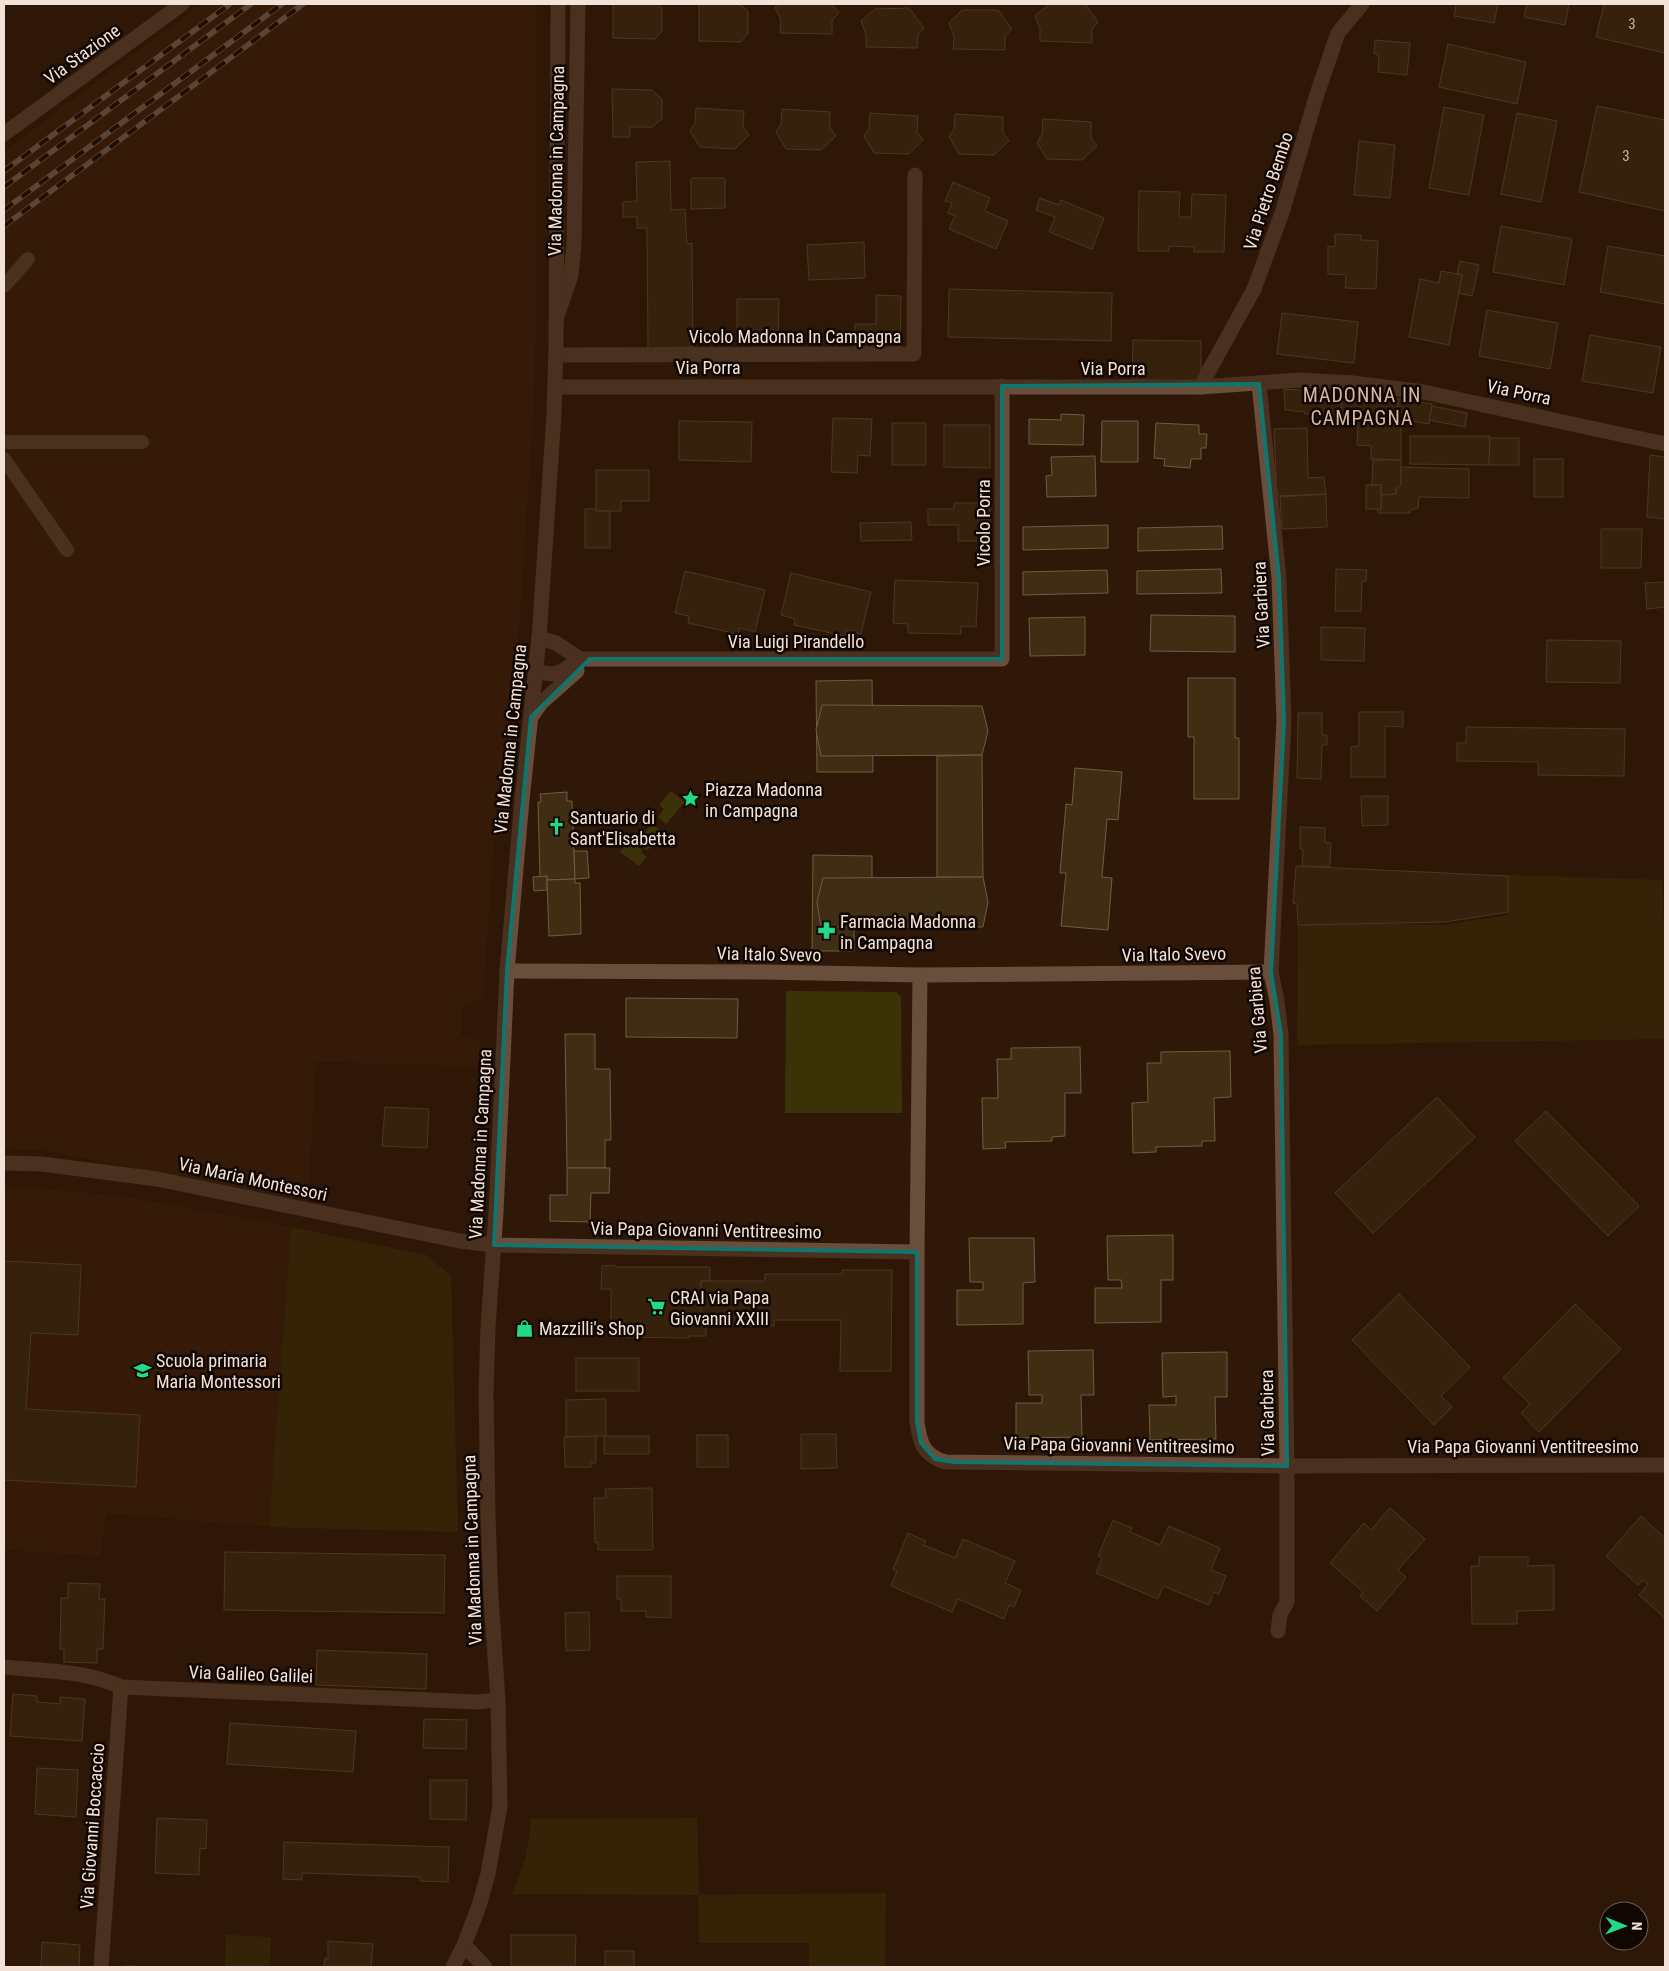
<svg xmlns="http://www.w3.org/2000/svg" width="1669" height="1971" viewBox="0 0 1669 1971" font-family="'Roboto Condensed',sans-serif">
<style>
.built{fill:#3a1d07}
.green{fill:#3c3207}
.building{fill:#3f2d14;stroke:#6f5c42}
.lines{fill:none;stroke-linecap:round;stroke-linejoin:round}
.lane{stroke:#6a4e3c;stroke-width:14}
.street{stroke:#6a4e3c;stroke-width:15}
.secondary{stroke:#6a4e3c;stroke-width:15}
.rail-casing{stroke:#907b6d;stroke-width:5.5}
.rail{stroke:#100602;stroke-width:4;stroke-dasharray:11;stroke-linecap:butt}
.marked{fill:none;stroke:#0f766e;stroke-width:4;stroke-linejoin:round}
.labels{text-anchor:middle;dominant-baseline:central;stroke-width:5;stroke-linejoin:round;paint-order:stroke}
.number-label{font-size:15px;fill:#c6b5a6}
.street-label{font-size:18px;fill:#f3e2d7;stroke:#100602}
.poi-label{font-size:18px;fill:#f3e2d7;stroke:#100602;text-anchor:start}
.quarter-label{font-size:20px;letter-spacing:1px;fill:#d7b7a2;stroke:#100602}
</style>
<rect width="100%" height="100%" fill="#2f1807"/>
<g class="built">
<polygon points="201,4 537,4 535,387 508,796 497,796 483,998 463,1006 462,1021 461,1035 480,1041 478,1066 316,1062 308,1201 46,1151 4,1149 4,151"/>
<polygon points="4,1186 113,1195 179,1206 291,1227 269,1527 106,1513 100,1556 4,1550"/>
</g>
<g class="green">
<polygon points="671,791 685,802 666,824 658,817 664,809 659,805"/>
<polygon points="652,824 661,831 657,837 658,838 647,851 638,843 642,837 641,836"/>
<polygon points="630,840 643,851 641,852 647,857 639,866 620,852"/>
<polygon points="1507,875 1662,880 1665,948 1665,1039 1297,1045 1298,922 1444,925 1508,915"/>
<polygon points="786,991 896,992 901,997 902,1113 785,1113"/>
<polygon points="291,1227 426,1255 451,1276 458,1532 269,1527"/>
<path d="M697,1818L699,1895L886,1893L885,1967H809V1943H699L698,1895L512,1894C524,1867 529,1849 531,1819Z"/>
<polygon points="226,1935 271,1937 270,1967 225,1967"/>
</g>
<g class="building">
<polygon points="613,4 657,4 662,8 662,31 655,39 613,38"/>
<polygon points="699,4 739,4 748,11 748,34 741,42 699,41"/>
<polygon points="779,4 832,4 839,13 832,20 832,34 780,33 781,20 775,7"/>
<polygon points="1049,4 1085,4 1098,22 1092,29 1092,43 1040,41 1040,29 1035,16"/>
<polygon points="1456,4 1498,4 1494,23 1454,16"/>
<polygon points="1527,4 1569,4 1565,25 1524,17"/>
<polygon points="1604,4 1665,4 1665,53 1596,37"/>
<polygon points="909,8 924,28 918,35 917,48 866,47 866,35 861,21 875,9"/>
<polygon points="962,10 998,10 1012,29 1005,36 1005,50 953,49 954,36 949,23"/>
<polygon points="1375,40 1410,43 1407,75 1378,72 1379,55 1374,54"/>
<polygon points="1448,44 1526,62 1517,104 1439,87"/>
<polygon points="612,89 652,90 662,99 662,119 652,127 630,127 630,137 613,137"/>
<polygon points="1597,106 1665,120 1665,211 1579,192"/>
<polygon points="1444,107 1484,115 1469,195 1429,188"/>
<polygon points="696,108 744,111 743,127 749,135 735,149 700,147 690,131 695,123"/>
<polygon points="782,109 830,112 830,128 836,136 821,150 786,149 776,132 781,124"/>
<polygon points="870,113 918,116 917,132 923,140 909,154 874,153 864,136 869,128"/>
<polygon points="1517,113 1557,121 1541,202 1501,194"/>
<polygon points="955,114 1003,117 1003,133 1009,141 994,155 959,154 949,137 954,129"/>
<polygon points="1043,119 1091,122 1091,138 1097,146 1082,160 1047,159 1037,143 1042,134"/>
<polygon points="1359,141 1395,145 1390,198 1354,195"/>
<polygon points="670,161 671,210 685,209 687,244 692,243 693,347 648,348 647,228 637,228 637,217 623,217 623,202 637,201 636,162"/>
<polygon points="691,178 725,178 725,208 691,209"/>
<polygon points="953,182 990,198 985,211 1008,221 996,249 949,229 955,216 948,213 952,203 945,201"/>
<polygon points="1139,191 1180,192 1179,217 1191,217 1192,194 1226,195 1224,252 1194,252 1194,247 1169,246 1169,251 1138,251"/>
<polygon points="1040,198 1059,205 1061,200 1104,218 1092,249 1049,232 1055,217 1036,210"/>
<polygon points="1501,226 1572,239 1564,285 1493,272"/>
<polygon points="1335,234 1361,235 1361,240 1378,241 1376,289 1345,288 1346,275 1328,274 1328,246 1335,247"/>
<polygon points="864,242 865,278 809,280 807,245"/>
<polygon points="1608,246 1665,256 1665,304 1600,292"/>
<polygon points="1460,261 1479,265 1472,296 1458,293 1462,275 1457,274"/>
<polygon points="1441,271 1462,275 1449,345 1409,337 1420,279 1439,283"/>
<polygon points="949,289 1112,293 1111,341 948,337"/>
<polygon points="876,295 901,296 900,349 855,348 855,324 876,324"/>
<polygon points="737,299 779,299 778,339 769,339 770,344 737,344"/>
<polygon points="1487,310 1558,323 1550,369 1479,356"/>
<polygon points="1282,313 1358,322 1354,363 1277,354"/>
<polygon points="1590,335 1661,347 1653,393 1582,381"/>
<polygon points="1133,340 1201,341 1201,381 1132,380"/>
<polygon points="1284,389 1343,393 1340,415 1305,414 1305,412 1285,410"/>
<polygon points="1343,393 1399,399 1396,418 1401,419 1401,460 1371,459 1371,446 1357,445 1358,420 1340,419"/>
<polygon points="1399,399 1432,404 1429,424 1396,418"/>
<polygon points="1432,406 1467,413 1465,427 1429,420"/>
<polygon points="1061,414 1084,415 1083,445 1029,444 1029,419 1061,420"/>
<polygon points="833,418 872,419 870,456 858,455 857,473 831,472"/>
<polygon points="679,421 752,422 751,462 679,460"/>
<polygon points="1102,421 1138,421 1138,462 1101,462"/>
<rect x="892" y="423" width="34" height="42"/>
<polygon points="1156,423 1199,425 1199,434 1207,434 1206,448 1201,448 1201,459 1191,459 1190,468 1164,466 1165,459 1154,458"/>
<polygon points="944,425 990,425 990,468 944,467"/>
<polygon points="1307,428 1308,478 1324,477 1326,494 1277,496 1274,429"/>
<polygon points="1410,436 1490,436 1489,465 1410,464"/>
<polygon points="1490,438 1519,438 1519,465 1489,465"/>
<polygon points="1650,455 1665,457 1665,519 1647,517"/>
<polygon points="1095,456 1096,496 1047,497 1046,476 1052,475 1051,457"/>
<rect x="1534" y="459" width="29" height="38"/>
<polygon points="1373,460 1401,460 1401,485 1396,488 1396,494 1381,495 1381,485 1372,485"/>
<polygon points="1401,467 1469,469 1469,498 1419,497 1418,508 1410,510 1410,513 1378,513 1377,509 1381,509 1381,495 1396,494 1396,488 1401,485"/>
<polygon points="596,470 649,470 649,501 621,501 621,511 596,511"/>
<rect x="1366" y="485" width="15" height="24"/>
<polygon points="1326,494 1327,527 1282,529 1280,497"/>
<polygon points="954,503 990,503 990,541 958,541 958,525 928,525 928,509 954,509"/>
<polygon points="585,509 596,509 596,511 610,511 610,548 585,548"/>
<polygon points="911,522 912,540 861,541 860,523"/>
<polygon points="1108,525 1108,548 1023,550 1023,527"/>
<polygon points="1222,526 1223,549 1138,551 1138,528"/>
<polygon points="1601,529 1642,529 1641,568 1601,568"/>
<polygon points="1221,569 1222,593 1137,594 1137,571"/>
<polygon points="1336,569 1367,570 1366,581 1362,581 1361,611 1335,611"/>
<polygon points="1107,570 1108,593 1023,595 1023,572"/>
<polygon points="685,571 765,590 755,632 740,628 738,634 688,623 689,616 675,613"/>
<polygon points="791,573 871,592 861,634 846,630 845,636 794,625 795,619 781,615"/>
<polygon points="895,580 978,583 976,627 961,626 961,634 908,633 908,624 893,623"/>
<polygon points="1665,582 1665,607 1647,609 1645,583"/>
<polygon points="1151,615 1235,616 1235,652 1150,651"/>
<polygon points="1085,617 1085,655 1030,656 1029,618"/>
<polygon points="1321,627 1365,628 1364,661 1321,660"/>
<polygon points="1547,640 1621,641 1620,683 1546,682"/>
<polygon points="1188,678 1235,678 1235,738 1239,738 1239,799 1194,799 1194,737 1188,737"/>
<polygon points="872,680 873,772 817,772 816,681"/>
<polygon points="822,705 982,706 988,731 982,755 821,756 816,730"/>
<polygon points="1359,712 1403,712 1403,727 1385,726 1385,777 1351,777 1351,747 1359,746"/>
<polygon points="1298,713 1322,713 1322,735 1327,735 1327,745 1322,745 1321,779 1297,778"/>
<polygon points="1466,727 1625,729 1624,776 1538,775 1538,762 1457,761 1457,743 1466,743"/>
<polygon points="982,755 983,877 937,877 937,756"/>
<polygon points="1075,768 1122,772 1118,820 1107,819 1102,877 1112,878 1108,930 1061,926 1066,873 1060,873 1066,804 1072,805"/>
<polygon points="567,792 567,801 572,801 575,879 547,880 547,876 540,877 538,802 541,802 540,794"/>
<polygon points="1361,796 1388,796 1388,825 1362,826"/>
<polygon points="1300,827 1325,828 1325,842 1331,843 1330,867 1302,866 1303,849 1300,849"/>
<polygon points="574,851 587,851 589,878 575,879"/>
<polygon points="813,855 872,856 872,927 854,926 854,951 812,951"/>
<polygon points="1296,866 1508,876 1508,912 1445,922 1298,925 1297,904 1293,903"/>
<polygon points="547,876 547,890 534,891 533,877"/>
<polygon points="983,877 988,902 983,927 821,927 817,902 823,878"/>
<polygon points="575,879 575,883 580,883 581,934 549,936 547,880"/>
<polygon points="626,998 738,999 737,1038 626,1037"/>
<polygon points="565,1034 595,1034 595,1069 610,1069 611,1140 605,1140 605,1168 567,1168"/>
<polygon points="1080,1047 1081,1093 1065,1093 1065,1136 1052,1137 1052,1141 1005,1142 1006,1148 983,1149 982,1098 998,1098 997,1059 1011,1059 1011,1048"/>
<polygon points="1230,1051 1231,1097 1214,1098 1215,1141 1202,1141 1202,1146 1156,1147 1156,1152 1133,1153 1132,1103 1148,1102 1147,1063 1161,1063 1161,1052"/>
<polygon points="1437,1097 1475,1137 1373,1233 1335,1193"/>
<polygon points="385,1107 429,1109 427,1148 382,1146"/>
<polygon points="1546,1111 1639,1206 1608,1236 1515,1141"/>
<polygon points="567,1168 610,1168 609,1193 591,1193 590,1222 550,1221 550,1195 567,1195"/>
<polygon points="1173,1235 1173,1280 1161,1280 1161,1322 1095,1323 1095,1288 1122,1288 1121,1280 1108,1280 1107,1236"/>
<polygon points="969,1238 1034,1238 1035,1282 1023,1283 1023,1324 957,1325 957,1290 983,1290 983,1282 970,1282"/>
<polygon points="4,1261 81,1265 78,1335 31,1333 26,1409 140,1415 136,1487 4,1480"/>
<polygon points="615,1265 616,1267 710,1267 710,1281 701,1281 701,1326 706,1326 706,1336 689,1336 689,1338 611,1337 611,1289 601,1289 602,1266"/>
<polygon points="842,1270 892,1270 891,1371 840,1371 841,1320 774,1320 774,1326 701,1326 701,1281 765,1281 765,1274 842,1274"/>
<polygon points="1399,1294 1470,1367 1441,1396 1452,1407 1434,1425 1352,1340"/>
<polygon points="1575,1304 1621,1349 1539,1432 1521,1413 1530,1404 1503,1378"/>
<polygon points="1093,1350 1094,1395 1081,1395 1082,1437 1016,1438 1016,1403 1042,1403 1042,1395 1029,1395 1028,1351"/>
<polygon points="1227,1352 1227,1397 1215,1397 1216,1439 1150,1440 1149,1405 1176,1405 1176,1396 1163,1397 1162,1353"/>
<rect x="576" y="1358" width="63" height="33"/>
<polygon points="606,1399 606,1436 566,1437 566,1400"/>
<polygon points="801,1434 836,1434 837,1468 801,1469"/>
<rect x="697" y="1435" width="31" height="32"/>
<polygon points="596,1436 596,1463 591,1463 591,1467 565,1467 564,1437"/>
<rect x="604" y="1436" width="45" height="18"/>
<polygon points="652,1488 653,1550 598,1550 598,1542 595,1543 594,1498 606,1498 605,1489"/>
<polygon points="1390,1508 1425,1539 1398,1570 1406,1577 1377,1611 1360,1596 1363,1592 1330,1563 1364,1523 1371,1530"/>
<polygon points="1641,1516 1665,1538 1665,1618 1639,1595 1648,1584 1643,1580 1638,1585 1606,1556"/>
<polygon points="1113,1520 1132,1528 1130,1532 1160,1545 1169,1526 1220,1548 1211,1570 1226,1576 1219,1594 1214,1592 1209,1605 1163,1586 1158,1599 1096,1573 1102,1558 1098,1556"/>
<polygon points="908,1533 926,1541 924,1545 955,1558 963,1539 1015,1561 1005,1583 1021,1590 1014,1607 1009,1605 1004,1619 958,1599 952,1612 891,1586 897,1571 893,1569"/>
<polygon points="225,1552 445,1555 444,1613 224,1610"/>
<polygon points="1479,1557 1528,1557 1528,1566 1554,1565 1554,1610 1517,1611 1517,1624 1472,1624 1471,1566 1479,1566"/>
<polygon points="617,1576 671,1576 671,1618 646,1617 646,1611 621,1611 621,1599 617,1599"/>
<polygon points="68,1583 100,1584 99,1599 105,1599 103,1649 97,1649 97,1663 64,1662 64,1649 60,1649 61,1598 68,1598"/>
<polygon points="589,1612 590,1650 566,1651 565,1613"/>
<polygon points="317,1650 427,1654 426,1689 316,1685"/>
<polygon points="13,1694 37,1696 37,1702 60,1704 60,1697 85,1699 82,1741 10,1736"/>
<polygon points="424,1719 467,1720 466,1749 423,1748"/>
<polygon points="230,1723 356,1731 353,1772 227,1764"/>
<polygon points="37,1768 78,1770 76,1817 35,1814"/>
<polygon points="430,1780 467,1780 466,1820 430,1819"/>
<polygon points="157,1818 207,1820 206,1849 200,1848 199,1875 155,1873"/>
<polygon points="284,1842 449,1847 448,1882 420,1881 420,1877 302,1873 302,1880 283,1879"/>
<polygon points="511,1935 576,1935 575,1967 511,1967"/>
<polygon points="328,1941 373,1944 371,1967 324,1967 325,1958 328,1959"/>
<polygon points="42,1942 80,1945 79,1967 41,1967"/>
<rect x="605" y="1951" width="29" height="16"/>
<polygon points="125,1966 155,1967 125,1967"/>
</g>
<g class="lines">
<g class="lane">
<polyline points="4,286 28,259"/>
<polyline points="4,442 142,442"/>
<polyline points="4,459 67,550"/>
</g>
<g class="street">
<polyline points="4,134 182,4"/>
<polyline points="557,316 571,275 574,244 578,4"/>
<polyline points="556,355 914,354 915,175"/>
<polyline points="1259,384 1279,578 1284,720 1271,972 1277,1001 1281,1035 1287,1466 1287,1602 1280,1615 1278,1631"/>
<polyline points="555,387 1200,387 1300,380 1353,383 1424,392 1665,444"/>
<polyline points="1200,387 1254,289 1282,213 1317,94 1338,33 1362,4"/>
<polyline points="539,638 556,643 580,659"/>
<path d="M536,670C556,679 563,671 580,659H1002V386"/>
<polyline points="531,717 541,703 577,671"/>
<polyline points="507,971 760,972 920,975 1271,972"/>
<path d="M4,1163L42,1164L157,1179L460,1241L494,1245L917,1252V1422C920,1443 923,1455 945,1462L1287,1466L1665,1465"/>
<polyline points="917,1252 920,975"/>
<path d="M4,1667C43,1671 84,1670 121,1687L477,1702L498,1700"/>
<polyline points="464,1945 485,1967"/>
<polyline points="101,1967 121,1687"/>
</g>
<polyline class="secondary" points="453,1967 464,1945 479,1906 488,1874 500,1806 498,1700 491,1598 488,1515 486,1392 488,1327 496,1212 507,971 522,800 539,638 554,415 556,346 558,4"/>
<defs>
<g id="rail">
<polyline points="4,171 230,4"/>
<polyline points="4,187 251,4"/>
<polyline points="4,210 282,4"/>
<polyline points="4,226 303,4"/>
</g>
</defs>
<use href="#rail" class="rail-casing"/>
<use href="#rail" class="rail"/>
</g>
<path d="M0 0H1669V1971H0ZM1259,384L1279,578L1284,720L1271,972L1281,1035L1287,1466L955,1462L935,1459L921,1443L917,1422V1252L494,1245L507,971L531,717L590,659H1002V386Z" fill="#2f1807" fill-opacity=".55" fill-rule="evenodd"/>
<path class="marked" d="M1259,384L1279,578L1284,720L1271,972L1281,1035L1287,1466L955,1462L935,1459L921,1443L917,1422V1252L494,1245L507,971L531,717L590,659H1002V386Z"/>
<defs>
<symbol id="sight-bare" viewBox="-9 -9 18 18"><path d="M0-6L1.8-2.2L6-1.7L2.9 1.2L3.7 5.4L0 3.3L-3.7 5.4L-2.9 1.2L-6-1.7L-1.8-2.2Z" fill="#23d886" stroke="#100602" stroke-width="2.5" paint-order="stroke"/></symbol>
<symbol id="church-bare" viewBox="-9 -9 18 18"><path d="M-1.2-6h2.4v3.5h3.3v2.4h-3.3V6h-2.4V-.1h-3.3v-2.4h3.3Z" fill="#23d886" stroke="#100602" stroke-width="2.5" paint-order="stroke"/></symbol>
<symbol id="pharmacy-bare" viewBox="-9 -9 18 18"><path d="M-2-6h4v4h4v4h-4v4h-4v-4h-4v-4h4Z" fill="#23d886" stroke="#100602" stroke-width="2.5" paint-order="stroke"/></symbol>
<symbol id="supermarket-bare" viewBox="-9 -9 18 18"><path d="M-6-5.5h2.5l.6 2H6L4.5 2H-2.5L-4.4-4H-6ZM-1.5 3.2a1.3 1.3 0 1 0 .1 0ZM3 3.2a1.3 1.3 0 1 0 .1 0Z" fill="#23d886" stroke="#100602" stroke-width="2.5" paint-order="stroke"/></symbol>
<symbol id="shop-bare" viewBox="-9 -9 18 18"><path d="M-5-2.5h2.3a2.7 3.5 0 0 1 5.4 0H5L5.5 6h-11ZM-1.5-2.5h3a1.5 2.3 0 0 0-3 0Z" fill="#23d886" stroke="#100602" stroke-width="2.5" paint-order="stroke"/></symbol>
<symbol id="school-bare" viewBox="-9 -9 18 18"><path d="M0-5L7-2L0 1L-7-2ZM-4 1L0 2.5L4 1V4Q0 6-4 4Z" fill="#23d886" stroke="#100602" stroke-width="2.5" paint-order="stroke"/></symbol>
</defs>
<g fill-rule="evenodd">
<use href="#sight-bare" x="678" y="786" width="25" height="25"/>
<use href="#church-bare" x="544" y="814" width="25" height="25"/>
<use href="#pharmacy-bare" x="814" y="918" width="25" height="25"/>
<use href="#supermarket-bare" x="644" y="1294" width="25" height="25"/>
<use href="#shop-bare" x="512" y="1316" width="25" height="25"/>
<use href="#school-bare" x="130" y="1358" width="25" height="25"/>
</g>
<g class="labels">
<g class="number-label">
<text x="1632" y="24">3</text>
<text x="1626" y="156">3</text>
</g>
<g class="street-label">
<text transform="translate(82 54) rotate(-36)">Via Stazione</text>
<text transform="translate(556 161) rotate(-89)">Via Madonna in Campagna</text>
<text transform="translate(1268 191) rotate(-72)">Via Pietro Bembo</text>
<text x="795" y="336">Vicolo Madonna In Campagna</text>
<text x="708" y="367">Via Porra</text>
<text x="1113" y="368">Via Porra</text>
<text transform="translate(1519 392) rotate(12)">Via Porra</text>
<text transform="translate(983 523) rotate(-90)">Vicolo Porra</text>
<text transform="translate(1261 605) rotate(-93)">Via Garbiera</text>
<text x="796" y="641">Via Luigi Pirandello</text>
<text transform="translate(510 739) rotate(-84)">Via Madonna in Campagna</text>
<text transform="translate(769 954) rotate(1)">Via Italo Svevo</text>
<text transform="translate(1174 954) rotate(-1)">Via Italo Svevo</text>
<text transform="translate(1257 1010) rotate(-95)">Via Garbiera</text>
<text transform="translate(480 1144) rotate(-87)">Via Madonna in Campagna</text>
<text transform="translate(253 1179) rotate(12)">Via Maria Montessori</text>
<text transform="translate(706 1230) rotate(1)">Via Papa Giovanni Ventitreesimo</text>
<text transform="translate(1267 1413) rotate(-91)">Via Garbiera</text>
<text transform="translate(1119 1445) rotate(1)">Via Papa Giovanni Ventitreesimo</text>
<text x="1523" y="1446">Via Papa Giovanni Ventitreesimo</text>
<text transform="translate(472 1550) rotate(-92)">Via Madonna in Campagna</text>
<text transform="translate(251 1674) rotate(2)">Via Galileo Galilei</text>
<text transform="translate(92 1826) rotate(-86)">Via Giovanni Boccaccio</text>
</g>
<g class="poi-label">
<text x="705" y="789">Piazza Madonna<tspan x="705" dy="21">in Campagna</tspan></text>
<text x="570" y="817">Santuario di<tspan x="570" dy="21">Sant'Elisabetta</tspan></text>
<text x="840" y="921">Farmacia Madonna<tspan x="840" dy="21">in Campagna</tspan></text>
<text x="670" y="1297">CRAI via Papa<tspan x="670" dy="21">Giovanni XXIII</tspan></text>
<text x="539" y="1328">Mazzilli's Shop</text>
<text x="156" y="1360">Scuola primaria<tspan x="156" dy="21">Maria Montessori</tspan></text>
</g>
<g class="quarter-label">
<text x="1362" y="395">MADONNA IN<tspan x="1362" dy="23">CAMPAGNA</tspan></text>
</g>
</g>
<rect width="1669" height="1971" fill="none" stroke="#f3e2d7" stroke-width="10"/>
<g transform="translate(1624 1926) rotate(91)"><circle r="24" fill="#100602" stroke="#6b5e57"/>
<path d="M0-4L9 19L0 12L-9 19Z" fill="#23d886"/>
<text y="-8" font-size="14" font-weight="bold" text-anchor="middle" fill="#f3e2d7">N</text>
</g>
</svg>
